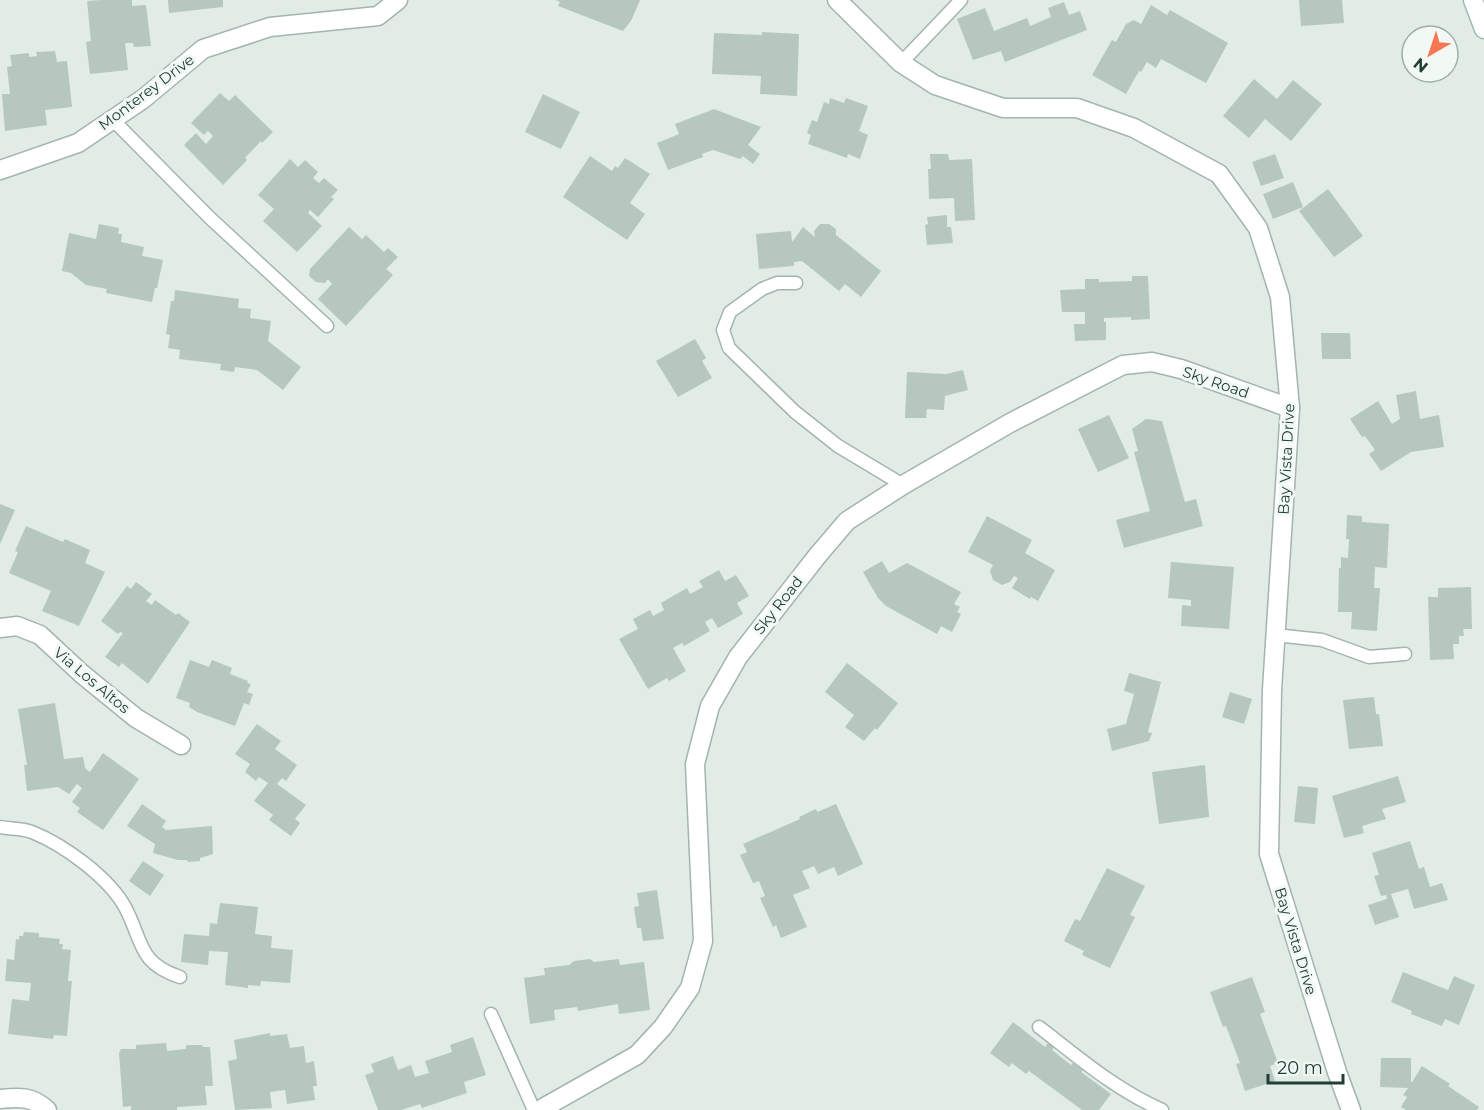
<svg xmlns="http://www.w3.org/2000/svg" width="1484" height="1110" viewBox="0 0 1484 1110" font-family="Montserrat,sans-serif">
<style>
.building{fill:#b6c7c0}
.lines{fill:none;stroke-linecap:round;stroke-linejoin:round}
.lane-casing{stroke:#a4b4ae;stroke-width:15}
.street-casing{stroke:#a4b4ae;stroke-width:21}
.secondary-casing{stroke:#9fb9af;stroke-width:21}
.lane{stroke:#fff;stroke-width:12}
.street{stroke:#fff;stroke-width:18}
.secondary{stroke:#fff;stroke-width:18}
.labels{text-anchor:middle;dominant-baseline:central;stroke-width:6;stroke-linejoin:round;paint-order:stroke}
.street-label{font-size:15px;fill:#213e35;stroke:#f2f9f5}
</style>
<rect width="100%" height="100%" fill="#e1ece7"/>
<g class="building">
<polygon points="101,0 132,0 132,6 146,5 151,46 134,47 133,43 125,43 128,70 90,74 86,42 91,41 87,1"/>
<polygon points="168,0 223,0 223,7 169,13"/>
<polygon points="556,0 640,0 631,21 623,31 558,6 560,2"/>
<polygon points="1299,0 1342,0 1344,23 1301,26"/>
<polygon points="1064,2 1069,15 1080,11 1087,30 1005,62 1001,51 973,60 957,19 985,8 994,31 1027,18 1030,26 1051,17 1048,8"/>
<polygon points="1151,5 1167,15 1170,10 1228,43 1206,83 1161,59 1156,68 1147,62 1141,72 1139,71 1126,94 1092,75 1112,40 1116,42 1126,24 1134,20 1141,24"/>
<polygon points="762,32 799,34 797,96 760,94 761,76 712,74 714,33 762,35"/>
<polygon points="55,51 57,62 67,61 72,107 45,110 47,125 5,131 2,94 10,94 7,67 12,66 10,55 29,53 29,57 37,56 36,52"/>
<polygon points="1254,79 1277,99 1293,80 1322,104 1291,141 1265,119 1249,138 1223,116"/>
<polygon points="220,93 229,101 235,95 273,132 262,143 261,141 245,158 247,160 223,185 184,145 196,133 206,144 213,136 208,131 204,135 191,123"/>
<polygon points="543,94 580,112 561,149 525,132"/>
<polygon points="830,98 844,103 846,98 868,106 859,131 868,135 860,159 848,154 847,158 808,144 811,135 807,133 812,120 817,122 824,102 829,104"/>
<polygon points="714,109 761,127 748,145 760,154 753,164 743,156 740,159 713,150 702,154 703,157 668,170 657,143 679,134 675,124"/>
<polygon points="930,154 948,154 949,160 972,159 975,220 955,221 954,198 929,199 928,169 931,169"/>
<polygon points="1275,154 1284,178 1261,186 1252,162"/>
<polygon points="590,156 612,171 615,166 618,168 625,158 650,174 630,203 645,214 627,240 563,197"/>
<polygon points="290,159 298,167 305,160 318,172 313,178 319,183 324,178 338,190 331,197 334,199 318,217 310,210 308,213 322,226 297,252 263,221 274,209 258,195"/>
<polygon points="1293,182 1303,207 1273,219 1263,194"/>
<polygon points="1328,189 1363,236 1334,257 1299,211"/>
<polygon points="947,215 947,227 951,227 953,243 927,245 925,225 928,224 927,217"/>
<polygon points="99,224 119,228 118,234 122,234 121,242 144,247 142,256 163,260 157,288 155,288 152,302 106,293 107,289 86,285 71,273 62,271 69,233 96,239"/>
<polygon points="820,224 829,224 836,229 836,235 881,271 861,297 845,284 839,291 802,261 794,262 794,266 759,269 756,234 791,231 792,242 803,227 815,237 814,231"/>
<polygon points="349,227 362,239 366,235 384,252 388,248 398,257 386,269 393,275 346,326 318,299 332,284 328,279 325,283 316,282 309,276 310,269"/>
<polygon points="1132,276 1148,276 1150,319 1131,320 1131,317 1104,318 1104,322 1106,322 1106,340 1075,341 1074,324 1085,324 1085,312 1062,312 1060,290 1085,289 1085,279 1099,279 1099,282 1132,281"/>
<polygon points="175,290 239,299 238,308 251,309 250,318 271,321 268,341 301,367 283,390 257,370 235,367 234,372 220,370 221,364 179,359 180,350 168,348 170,335 166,334 171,301 174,301"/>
<polygon points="1321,333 1350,333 1351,359 1322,359"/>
<polygon points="695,339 706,358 702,361 712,378 678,397 656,361"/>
<polygon points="963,370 968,390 945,396 944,410 927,409 926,418 905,418 907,372 946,374"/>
<polygon points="1416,391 1420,419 1439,415 1444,447 1411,452 1381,471 1369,454 1375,450 1365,436 1362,437 1350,419 1378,401 1392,424 1400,419 1396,395"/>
<polygon points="1109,415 1129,458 1098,472 1078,429"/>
<polygon points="1146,419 1162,421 1185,502 1196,499 1203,526 1124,548 1116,520 1150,511 1134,452 1138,451 1132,429"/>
<polygon points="0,504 15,510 0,544"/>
<polygon points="1347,515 1362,516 1362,522 1389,524 1387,568 1375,567 1374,588 1380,588 1377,631 1351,629 1352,612 1338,612 1339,568 1341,568 1341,557 1348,558 1349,539 1346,539"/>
<polygon points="987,516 1032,540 1025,553 1055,570 1038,601 1031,597 1030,599 1012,588 1018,578 1014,576 1010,582 1002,585 993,580 990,571 993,565 968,552"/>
<polygon points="26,526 63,542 65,539 90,550 85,563 105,572 79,626 42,611 51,591 9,573 18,552 15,551"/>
<polygon points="882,561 889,573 907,563 961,592 954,604 960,607 957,612 961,614 952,632 941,626 937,634 886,606 878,598 863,572"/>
<polygon points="1171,562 1234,567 1229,629 1181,626 1182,605 1191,606 1191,600 1168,598"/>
<polygon points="719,570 725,581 736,575 749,596 737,603 743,614 718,628 712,618 705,622 710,631 684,646 682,643 673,648 686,671 669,681 667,678 648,689 619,639 638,629 633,619 650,610 653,616 664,610 661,603 687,588 690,594 703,587 699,581"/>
<polygon points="136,582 152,594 146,601 152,605 155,600 176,615 178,613 190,622 148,684 122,663 119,667 105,657 123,633 120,632 118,634 101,621 127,586 131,589"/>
<polygon points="1471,587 1472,629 1463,629 1464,636 1459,636 1459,644 1453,644 1454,659 1430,660 1428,597 1438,597 1438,588"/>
<polygon points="190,660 209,667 212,660 232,668 230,674 248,681 247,683 251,684 247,692 253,694 249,705 244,703 235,726 197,712 189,707 190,703 176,698"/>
<polygon points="847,663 898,703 877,730 875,728 864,741 845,727 854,715 825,692"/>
<polygon points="1129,673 1161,682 1148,732 1152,733 1149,741 1112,751 1107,729 1126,724 1134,694 1124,691"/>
<polygon points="1230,692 1252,699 1244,724 1222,717"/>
<polygon points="1374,697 1376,714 1379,714 1383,746 1349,749 1343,700"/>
<polygon points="55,703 64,759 83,757 85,768 90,772 103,753 139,779 103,830 77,812 80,808 72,802 82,788 77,784 69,794 58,787 27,791 24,765 27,765 18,709"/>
<polygon points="257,724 281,741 275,749 297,765 286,781 282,778 277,784 306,805 295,819 300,823 291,836 269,820 273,815 254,801 268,783 259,777 256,781 245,772 250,764 235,754"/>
<polygon points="1205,765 1209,817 1159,824 1152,772"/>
<polygon points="1398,776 1406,802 1382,809 1386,819 1362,826 1364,833 1344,838 1332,796"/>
<polygon points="1298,786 1318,788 1315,824 1294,822"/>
<polygon points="142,804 166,821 162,827 166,830 212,826 213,854 200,858 200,861 188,862 187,860 178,860 153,853 155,844 127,826"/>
<polygon points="836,804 863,864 838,876 834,867 818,874 814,866 802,871 810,888 793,895 807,927 781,938 776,925 773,927 760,898 765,896 759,881 753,883 740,855 747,852 743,844 800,819 799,817 816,809 817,812"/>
<polygon points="1410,841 1419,869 1424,867 1430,887 1442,883 1448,900 1414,909 1408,889 1391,894 1399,917 1375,925 1368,905 1387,899 1386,895 1381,896 1374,876 1379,875 1372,853"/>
<polygon points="143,861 164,875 150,896 129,881"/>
<polygon points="1107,868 1145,886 1130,915 1135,917 1110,968 1082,955 1084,951 1064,941 1075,919 1080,921"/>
<polygon points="657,890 664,939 643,941 641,928 637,928 634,907 639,906 637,893"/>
<polygon points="220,903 258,907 255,934 272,936 271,948 293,950 290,983 261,981 260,986 248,985 248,988 225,985 228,952 209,951 208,965 181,962 184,934 209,936 210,923 217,924"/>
<polygon points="24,932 39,933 39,937 60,939 59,944 63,944 62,949 71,950 68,981 72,981 67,1036 54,1035 53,1039 8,1034 12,999 29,1001 31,983 5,981 7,959 14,960 16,939 19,940 19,936 23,936"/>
<polygon points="590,959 594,962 619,959 620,965 644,962 650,1010 619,1014 618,1004 578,1011 577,1007 554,1010 555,1020 530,1024 524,978 545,975 544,968 569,965 574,961"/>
<polygon points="1403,972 1448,990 1454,976 1475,985 1459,1025 1445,1019 1442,1026 1411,1014 1412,1011 1391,1002"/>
<polygon points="1252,977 1265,1012 1260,1014 1278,1063 1270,1066 1275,1081 1245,1091 1236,1064 1240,1063 1226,1026 1223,1027 1210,992"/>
<polygon points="1013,1022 1045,1047 1048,1043 1054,1047 1052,1050 1071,1065 1073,1063 1083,1070 1081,1072 1111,1094 1099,1110 1082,1110 1029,1071 1026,1074 1012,1063 1009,1067 990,1053"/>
<polygon points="270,1033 270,1036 287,1034 290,1048 304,1046 306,1063 314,1061 317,1086 313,1086 315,1100 287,1104 285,1090 270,1092 272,1108 235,1110 228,1061 237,1059 234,1040"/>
<polygon points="473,1037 486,1075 464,1082 467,1093 422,1108 420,1104 401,1110 378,1110 365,1075 374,1072 371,1064 393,1056 398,1070 411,1065 415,1077 429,1073 425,1061 452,1052 450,1045"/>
<polygon points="166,1043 167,1051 186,1049 186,1045 202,1045 203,1047 210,1047 213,1086 205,1086 207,1105 177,1107 177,1110 131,1110 131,1106 123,1107 119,1053 121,1049 136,1049 136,1045"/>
<polygon points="1381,1058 1411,1058 1411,1082 1412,1082 1422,1066 1450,1084 1448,1086 1479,1107 1477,1110 1406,1110 1401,1107 1407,1097 1403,1095 1408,1088 1380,1087"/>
</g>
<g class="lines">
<defs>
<g id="lane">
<polyline points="901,63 961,0"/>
<polyline points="112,119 210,218 327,326"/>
<polyline points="796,283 777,283 762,289 730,312 723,330 729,348 795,412 838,446 903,485"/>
<polyline points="1275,635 1322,640 1369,657 1405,654"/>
<path d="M0,827C10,829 22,828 32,832C64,845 110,878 126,909C143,942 138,963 180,977"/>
<polyline points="491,1014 534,1110"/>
<path d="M1039,1027C1078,1057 1116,1090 1162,1110"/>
</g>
<g id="street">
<polyline points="837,0 901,63 935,85 1003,108 1077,108 1134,128 1219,174 1258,228 1280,297 1290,408 1272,690 1269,854 1337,1072 1351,1110"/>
<polyline points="0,170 78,143 143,99 203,49 270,27 378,16 398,0"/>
<polyline points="0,628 17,626 40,635 82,674 136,718 181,745"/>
<path d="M0,1099C19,1097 32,1096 47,1110"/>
<polyline points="543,1108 637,1055 663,1027 690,988 703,941 695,764 710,706 738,657 818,555 847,521 903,485 1010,423 1123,365 1152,362 1181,369 1290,408"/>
</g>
<polyline id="secondary" points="1473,0 1484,29"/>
</defs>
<use href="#lane" class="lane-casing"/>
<use href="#street" class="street-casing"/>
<use href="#secondary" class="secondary-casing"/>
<use href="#lane" class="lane"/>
<use href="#street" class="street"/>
<use href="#secondary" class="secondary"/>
</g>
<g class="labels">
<g class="street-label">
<text transform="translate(146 92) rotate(-37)">Monterey Drive</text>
<text transform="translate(1216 382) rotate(19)">Sky Road</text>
<text transform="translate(1286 459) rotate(-87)">Bay Vista Drive</text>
<text transform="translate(778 605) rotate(-52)">Sky Road</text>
<text transform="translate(92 680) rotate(40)">Via Los Altos</text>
<text transform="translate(1296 941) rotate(73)">Bay Vista Drive</text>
</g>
</g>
<g transform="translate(1430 54) rotate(219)"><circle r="28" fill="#f2f9f5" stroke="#9eaea8" stroke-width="1.5"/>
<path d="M0-4.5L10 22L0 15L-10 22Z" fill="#f77754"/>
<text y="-9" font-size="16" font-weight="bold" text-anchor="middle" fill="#213e35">N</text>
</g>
<path d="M1268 1074v9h75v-9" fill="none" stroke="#213e35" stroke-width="3"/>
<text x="1277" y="1074" font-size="18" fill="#213e35" stroke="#f2f9f5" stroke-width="4.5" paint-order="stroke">20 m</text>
</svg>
